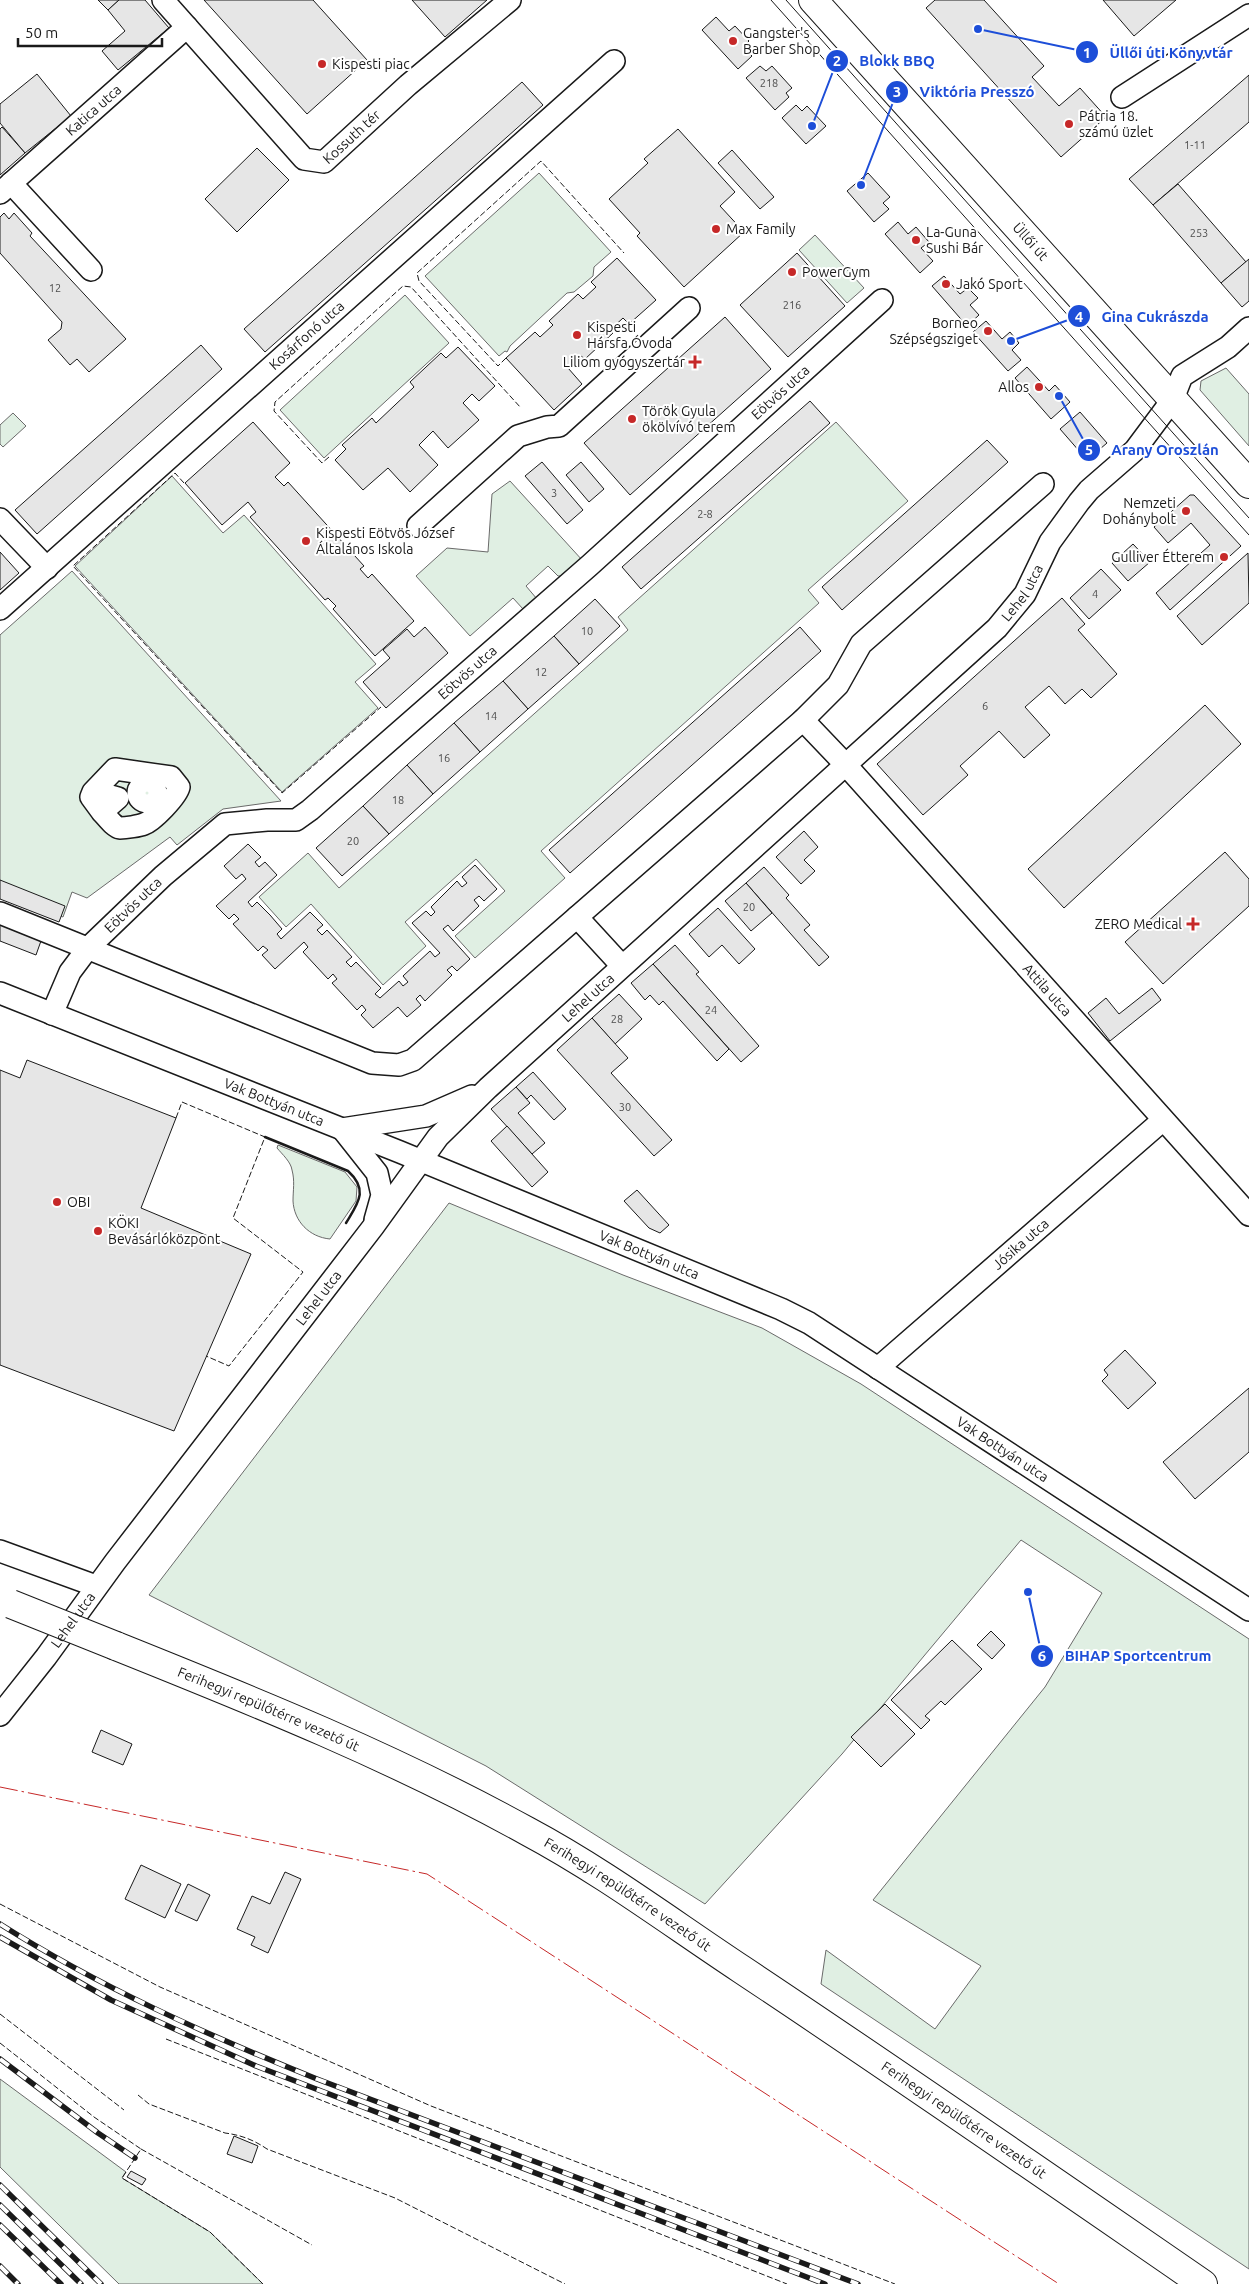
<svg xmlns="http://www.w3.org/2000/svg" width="1249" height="2284" viewBox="0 0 1249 2284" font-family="Ubuntu,sans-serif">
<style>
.green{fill:#e0efe3;stroke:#6a6a6a}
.building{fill:#e6e6e6;stroke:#1a1a1a}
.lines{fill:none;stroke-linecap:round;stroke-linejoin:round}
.minor-casing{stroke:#1a1a1a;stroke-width:24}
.major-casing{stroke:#1a1a1a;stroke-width:30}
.minor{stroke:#fff;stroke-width:21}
.major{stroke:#fff;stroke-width:28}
.tram{stroke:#1a1a1a;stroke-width:1}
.rail-casing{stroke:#1a1a1a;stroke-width:5.5}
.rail{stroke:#fff;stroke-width:4;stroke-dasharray:11;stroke-linecap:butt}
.major-bridge-casing{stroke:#1a1a1a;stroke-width:30;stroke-linecap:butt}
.major-bridge{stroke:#fff;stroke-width:28}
.fence{stroke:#1a1a1a;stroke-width:1;stroke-dasharray:6 2.5;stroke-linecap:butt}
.wall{stroke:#1a1a1a;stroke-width:2.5}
.power{stroke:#c62828;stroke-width:1;stroke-dasharray:18 4 2.5 4;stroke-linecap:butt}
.poi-dot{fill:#c62828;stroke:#fff;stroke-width:2}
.labels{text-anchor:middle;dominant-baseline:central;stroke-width:4;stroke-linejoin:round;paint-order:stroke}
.number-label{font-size:11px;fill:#4d4d4d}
.poi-label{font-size:14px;fill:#1a1a1a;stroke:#fff;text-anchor:start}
.street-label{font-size:14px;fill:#1a1a1a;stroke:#fff}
.leader{fill:none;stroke:#1d4ed8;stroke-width:2}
.callout-dot{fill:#1d4ed8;stroke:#fff;stroke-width:2}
.mark-label{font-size:15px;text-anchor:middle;font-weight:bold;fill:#fff}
.callout-label{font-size:15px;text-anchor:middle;font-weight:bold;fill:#1d4ed8;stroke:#fff;stroke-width:4;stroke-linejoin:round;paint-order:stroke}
</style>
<rect width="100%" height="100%" fill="#fff"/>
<g class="green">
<polygon points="539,173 611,252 594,267 593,276 574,292 567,293 510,346 507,352 505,351 499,356 425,276"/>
<polygon points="815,235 864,288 847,303 799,250"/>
<polygon points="405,295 449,343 324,458 280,410"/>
<polygon points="1226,368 1249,394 1249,446 1200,390 1201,381"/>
<polygon points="13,413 26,426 3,447 0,444 0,425"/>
<polygon points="836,422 908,501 808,590 819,603 541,851 565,878 475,958 455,936 505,891 476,859 405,922 426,946 383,985 311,904 286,927 259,897 308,853 339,888 628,630 618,617"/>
<polygon points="172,476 223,533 244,515 376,664 355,682 378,708 282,792 75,566"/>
<polygon points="510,481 583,561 565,576 558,576 548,566 526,586 537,599 528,609 523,609 513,598 470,636 416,576 447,548 488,552 492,494"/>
<polygon points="72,571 281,801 223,809 177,845 170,837 87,898 72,892 63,917 0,892 0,635"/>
<path d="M278,1145L345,1172L357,1187L356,1201L330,1239C309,1237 294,1221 293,1201C293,1190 295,1181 292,1170C291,1162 282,1154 277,1148Z"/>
<polygon points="449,1203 623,1275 762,1328 861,1384 1249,1639 1249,2269 821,1984 826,1950 935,2029 981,1966 873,1900 1045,1687 1102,1593 1021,1540 842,1754 705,1904 486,1766 149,1595"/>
<polygon points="0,2079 126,2172 122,2178 210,2232 263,2284 119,2284 0,2167"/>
</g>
<g class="building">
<polygon points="98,0 119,0 108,10"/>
<polygon points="119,0 145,0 169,28 118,70 102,51 125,31 108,10"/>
<polygon points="204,0 313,0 367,60 307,114"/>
<polygon points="412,0 487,0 445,37"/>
<polygon points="935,0 984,0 1044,66 1032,77 1059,106 1080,88 1106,117 1061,157 926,8"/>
<polygon points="1103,0 1176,0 1134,36"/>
<polygon points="716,17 729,31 735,26 749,41 743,47 752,56 738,69 702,30"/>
<polygon points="760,66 766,71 772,66 792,88 786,93 789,97 775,110 746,78"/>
<polygon points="37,74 71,116 25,153 0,123 0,104"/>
<polygon points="1249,75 1249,122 1153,205 1129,179"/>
<polygon points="522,82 543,105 265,352 244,329"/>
<polygon points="796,105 802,111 807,106 826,126 806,144 782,118"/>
<polygon points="2,127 25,153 0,175 0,129"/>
<polygon points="678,129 735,192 720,206 744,232 684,287 637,236 640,233 609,199 648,163 644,159"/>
<polygon points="257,148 289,180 237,232 205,199"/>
<polygon points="732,150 774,197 760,209 718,163"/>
<polygon points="868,173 890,197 883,203 889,209 874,222 847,191"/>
<polygon points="1178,184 1246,262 1221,283 1153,205"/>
<polygon points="4,213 9,219 14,213 32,233 30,236 126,339 89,372 77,359 70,365 48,340 61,329 62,322 0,253 0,217"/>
<polygon points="898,222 908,234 916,227 929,242 921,248 933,261 920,273 885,234"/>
<polygon points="797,253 845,306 788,357 740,305"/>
<polygon points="617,258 656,300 629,324 623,318 610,330 613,333 585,359 581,356 568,368 582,384 554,410 506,358 535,332 540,337 553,325 549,321 578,294 583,299 596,287 591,282"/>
<polygon points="1249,259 1249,301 1242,307 1221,283"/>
<polygon points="944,276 960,294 968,288 978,298 970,305 979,315 967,326 932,286"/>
<polygon points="725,317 771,369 630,495 584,443"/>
<polygon points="986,321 1002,339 1010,332 1019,343 1012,350 1021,360 1008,371 973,332"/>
<polygon points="201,345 222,369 37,534 15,510"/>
<polygon points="458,347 495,386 479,401 472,394 463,403 479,420 448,448 433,431 419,445 438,465 410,492 388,468 363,490 335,460 346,449 342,445 372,418 376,423 414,387 410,382 441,353 446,358"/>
<polygon points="1027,367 1049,391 1055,385 1070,402 1051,419 1015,378"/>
<polygon points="810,401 830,423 641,589 622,567"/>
<polygon points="1080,412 1107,443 1087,460 1060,429"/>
<polygon points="253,422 290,463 275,477 284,486 288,482 364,566 360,569 368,578 372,574 414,621 375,656 333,609 336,606 328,598 325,600 250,517 256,512 248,502 222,525 185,483"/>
<polygon points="987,440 1008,462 842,610 822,587"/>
<polygon points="542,462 583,510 567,524 525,476"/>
<polygon points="581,462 604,489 589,502 566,475"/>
<polygon points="1190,495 1194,495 1241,546 1170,610 1156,593 1210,545 1191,523 1168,543 1154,527"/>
<polygon points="1133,544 1150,562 1128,581 1112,563"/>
<polygon points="0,552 19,573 0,590"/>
<polygon points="1248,553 1249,603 1202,645 1177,616"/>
<polygon points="1101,569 1121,590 1089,619 1070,598"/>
<polygon points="1062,598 1085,624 1078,630 1117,674 1091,698 1082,689 1065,704 1049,686 1025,707 1050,735 1024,758 999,731 960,766 968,775 923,815 877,764"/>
<polygon points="595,599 620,626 579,664 554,636"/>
<polygon points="425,627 448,653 386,708 363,682 390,658 383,650 407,629 414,637"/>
<polygon points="800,627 821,651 570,873 549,850"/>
<polygon points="554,636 579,664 528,709 503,681"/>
<polygon points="503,681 528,709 480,752 454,723"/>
<polygon points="1205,705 1241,744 1064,908 1028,869"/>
<polygon points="454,723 480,752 433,794 407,765"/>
<polygon points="407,765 433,794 389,834 363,806"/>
<polygon points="363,806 389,834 342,876 316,848"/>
<polygon points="804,831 818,847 804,860 815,871 801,884 776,857"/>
<polygon points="248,844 261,857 255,862 259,867 265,862 277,875 248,902 252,907 257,902 270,915 282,929 277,934 281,939 310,912 323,925 317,930 322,935 327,930 352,957 346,962 351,967 356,962 381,988 375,994 380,998 399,981 403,986 408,982 403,976 430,951 435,957 440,953 412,923 426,911 431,916 435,912 431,907 457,881 462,887 467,883 462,877 475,865 497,889 484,901 479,896 474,900 479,906 453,931 448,925 443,929 470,959 457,971 452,966 447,970 452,975 425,1001 420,995 416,999 421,1005 407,1017 398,1007 373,1028 361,1015 366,1010 362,1005 357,1010 332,983 337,979 333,974 328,979 303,952 308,947 304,942 275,969 262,955 268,950 263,946 258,951 233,924 239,919 234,914 229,919 216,906 246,879 242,874 236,879 224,866"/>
<polygon points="1225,852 1249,879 1249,906 1163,984 1125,942"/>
<polygon points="764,867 789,895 786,898 810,925 804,930 829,957 819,966 746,883"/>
<polygon points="0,880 65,906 59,922 0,899"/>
<polygon points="746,883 772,913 751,931 725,901"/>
<polygon points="718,908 755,949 739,964 722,945 709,957 689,934"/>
<polygon points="0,922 42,938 36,955 0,941"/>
<polygon points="675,945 699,972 696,974 759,1046 741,1062 653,964"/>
<polygon points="653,964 729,1049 717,1061 663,1001 659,1005 650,995 645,1000 631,983"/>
<polygon points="1152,988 1161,1000 1110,1041 1088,1013 1106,998 1119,1014"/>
<polygon points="619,994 642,1019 615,1044 592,1018"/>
<polygon points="592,1018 628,1058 611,1073 672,1140 654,1156 557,1050"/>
<polygon points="27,1060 176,1118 141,1208 251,1254 174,1431 0,1365 0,1070 20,1078"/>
<polygon points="533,1072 566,1109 554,1120 531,1095 527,1099 516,1087"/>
<polygon points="516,1087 530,1103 518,1113 545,1143 532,1154 491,1109"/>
<polygon points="507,1126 548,1172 532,1187 491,1141"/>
<polygon points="637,1190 669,1225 660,1233 649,1228 624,1201"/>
<polygon points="1125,1350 1156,1383 1128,1409 1102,1381 1108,1375 1104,1370"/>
<polygon points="1249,1388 1249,1452 1195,1499 1163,1462"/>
<polygon points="991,1631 1005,1645 992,1659 977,1645"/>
<polygon points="952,1640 982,1669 945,1705 941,1701 925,1716 930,1720 921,1729 891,1700"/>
<polygon points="885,1704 915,1734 881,1767 851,1737"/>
<polygon points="101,1730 132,1744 123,1765 92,1752"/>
<polygon points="141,1865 181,1884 165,1918 125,1899"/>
<polygon points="285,1872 301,1879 268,1953 251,1945 255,1937 237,1929 252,1896 270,1904"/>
<polygon points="188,1884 210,1895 197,1921 175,1911"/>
<polygon points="234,2136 258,2146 252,2163 227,2154"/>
<polygon points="131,2171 146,2179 142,2185 127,2177"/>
</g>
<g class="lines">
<defs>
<g id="minor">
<path id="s1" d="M163,0L304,159L324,162L408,85L510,0"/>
<polyline points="1122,97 1249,15"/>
<polyline points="11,183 91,270"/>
<path id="s2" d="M0,193L187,27"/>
<polyline points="0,519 47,568"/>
<polyline points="418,526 518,436 547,427 559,426 689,308"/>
<path id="s3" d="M0,609L614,61"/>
<path id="s4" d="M803,720L845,764L1249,1215"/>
<circle cx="147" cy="793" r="9"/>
<path d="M97,788L104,794L118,798L102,812L91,797L93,792L115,769L171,777L179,787C177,796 153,821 144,824C139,826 126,828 120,828C114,827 107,817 102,812"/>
<polyline points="0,913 372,1063 399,1065 413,1060 803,720 838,685 861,644 1043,484"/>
<polyline points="577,917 622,966"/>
<path id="s5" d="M0,993L400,1152L781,1309L809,1323L878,1368L1249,1610"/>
<path id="s6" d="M52,1014L70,972L88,948L163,876L225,824L267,820H296L310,810L590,565L882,300"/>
<polyline points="342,1129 426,1116 472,1096"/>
<polyline points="343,1130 377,1173 382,1195 375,1220"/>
<path id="s7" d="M878,1368L1163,1120"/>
<polyline points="0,1551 96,1586"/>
<path id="s8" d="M0,1715L46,1657L115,1562L373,1227L438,1137L488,1088L997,628L1025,594L1050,542L1079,502L1089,490L1135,450L1173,399L1182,376L1228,347L1249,328"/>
</g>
<g id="major">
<path id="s9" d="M813,0L1249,484"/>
<path id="s10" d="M116,1646C256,1702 395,1758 527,1831C602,1871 670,1922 741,1969C896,2072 1049,2178 1203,2284"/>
</g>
</defs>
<use href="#minor" class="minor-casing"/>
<use href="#major" class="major-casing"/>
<use href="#minor" class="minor"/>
<use href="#major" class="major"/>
<g class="tram">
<polyline points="771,0 1249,535"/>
<polyline points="786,0 1249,518"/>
</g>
<defs>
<g id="rail">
<path d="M0,1924C100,1987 207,2035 317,2079L858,2284"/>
<polyline points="0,1937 111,2000 256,2066 825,2284"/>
<polyline points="0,2059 98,2133 135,2158"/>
<polyline points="0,2185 101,2284"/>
<polyline points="0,2205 81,2284"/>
<polyline points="0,2225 61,2284"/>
<polyline points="0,2266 18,2284"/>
</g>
</defs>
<use href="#rail" class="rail-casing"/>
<use href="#rail" class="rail"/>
<defs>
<polyline id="major-bridge" points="11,1604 116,1646"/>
</defs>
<use href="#major-bridge" class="major-bridge-casing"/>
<use href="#major-bridge" class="major-bridge"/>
<g class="fence">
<polyline points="506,358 498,366 419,281 417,273 541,161 624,253"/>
<polyline points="329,457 322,463 274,411 275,402 403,286 411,287 521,408"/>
<polyline points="184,483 175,473 73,566 282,793 381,707"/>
<polyline points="176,1118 182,1102 265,1137 233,1218 303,1272 229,1366 206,1356"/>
<polyline points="0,1904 160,1987 431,2106 895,2284"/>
<polyline points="0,2014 124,2110"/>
<polyline points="166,2039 787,2284"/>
<polyline points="0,2043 94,2117 141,2149 122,2178 210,2232 263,2284"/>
<path d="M138,2095L149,2104L225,2133C241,2135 254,2140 267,2149L395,2198L565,2284"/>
<polyline points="141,2149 312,2245"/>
</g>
<path class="wall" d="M265,1137L348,1171C369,1190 358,1203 346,1223"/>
<polyline class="power" points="0,1787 427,1874 1059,2284"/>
</g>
<g class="poi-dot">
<circle cx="733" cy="41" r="5"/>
<circle cx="322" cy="64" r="5"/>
<circle cx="1069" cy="124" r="5"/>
<circle cx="716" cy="229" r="5"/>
<circle cx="916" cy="240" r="5"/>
<circle cx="792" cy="272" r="5"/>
<circle cx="946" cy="284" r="5"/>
<circle cx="988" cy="331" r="5"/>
<circle cx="577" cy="335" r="5"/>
<path d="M692.5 354.5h5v5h5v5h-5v5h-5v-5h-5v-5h5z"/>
<circle cx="1039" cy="387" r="5"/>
<circle cx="632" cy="419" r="5"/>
<circle cx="1186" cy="511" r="5"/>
<circle cx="306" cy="541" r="5"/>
<circle cx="1224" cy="557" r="5"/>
<path d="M1190.5 916.5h5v5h5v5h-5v5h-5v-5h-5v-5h5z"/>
<circle cx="57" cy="1202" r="5"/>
<circle cx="98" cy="1231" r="5"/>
</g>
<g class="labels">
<g class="number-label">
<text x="769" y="83">218</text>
<text x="1195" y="145">1-11</text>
<text x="1199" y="233">253</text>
<text x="55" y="288">12</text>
<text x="792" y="305">216</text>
<text x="554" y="493">3</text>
<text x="705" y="514">2-8</text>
<text x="1095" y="594">4</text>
<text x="587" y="631">10</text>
<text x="541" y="672">12</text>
<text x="985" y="706">6</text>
<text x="491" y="716">14</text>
<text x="444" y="758">16</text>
<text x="398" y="800">18</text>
<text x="353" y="841">20</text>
<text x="749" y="907">20</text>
<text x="711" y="1010">24</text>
<text x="617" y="1019">28</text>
<text x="625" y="1107">30</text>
</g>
<g class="poi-label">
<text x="743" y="33">Gangster's<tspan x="743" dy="16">Barber Shop</tspan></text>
<text x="332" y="64">Kispesti piac</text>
<text x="1079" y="116">Pátria 18.<tspan x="1079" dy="16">számú üzlet</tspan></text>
<text x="726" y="229">Max Family</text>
<text x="926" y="232">La-Guna<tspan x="926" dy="16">Sushi Bár</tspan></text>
<text x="802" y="272">PowerGym</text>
<text x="956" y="284">Jakó Sport</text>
<text x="978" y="323" text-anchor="end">Borneo<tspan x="978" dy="16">Szépségsziget</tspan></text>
<text x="587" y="327">Kispesti<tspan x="587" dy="16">Hársfa Óvoda</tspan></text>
<text x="685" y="362" text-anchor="end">Liliom gyógyszertár</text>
<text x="1029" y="387" text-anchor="end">Allos</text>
<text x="642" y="411">Török Gyula<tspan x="642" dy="16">ökölvívó terem</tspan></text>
<text x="1176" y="503" text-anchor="end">Nemzeti<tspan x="1176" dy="16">Dohánybolt</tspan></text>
<text x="316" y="533">Kispesti Eötvös József<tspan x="316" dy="16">Általános Iskola</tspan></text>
<text x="1214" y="557" text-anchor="end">Gulliver Étterem</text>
<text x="1182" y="924" text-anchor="end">ZERO Medical</text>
<text x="67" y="1202">OBI</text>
<text x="108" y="1223">KÖKI<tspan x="108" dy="16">Bevásárlóközpont</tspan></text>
</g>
<g class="street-label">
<text stroke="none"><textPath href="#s2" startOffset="125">Katica utca</textPath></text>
<text stroke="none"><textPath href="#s1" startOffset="270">Kossuth tér</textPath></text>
<text stroke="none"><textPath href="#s9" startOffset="325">Üllői út</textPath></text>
<text stroke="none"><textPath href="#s3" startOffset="411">Kosárfonó utca</textPath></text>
<text stroke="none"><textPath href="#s6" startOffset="978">Eötvös utca</textPath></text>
<text stroke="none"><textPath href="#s8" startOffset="1525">Lehel utca</textPath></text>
<text stroke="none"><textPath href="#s6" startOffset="558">Eötvös utca</textPath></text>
<text stroke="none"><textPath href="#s6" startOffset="138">Eötvös utca</textPath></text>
<text stroke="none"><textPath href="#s4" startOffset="364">Attila utca</textPath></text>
<text stroke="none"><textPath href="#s8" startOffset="930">Lehel utca</textPath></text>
<text stroke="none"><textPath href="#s5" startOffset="295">Vak Bottyán utca</textPath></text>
<text stroke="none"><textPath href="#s7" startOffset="189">Jósika utca</textPath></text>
<text stroke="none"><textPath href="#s5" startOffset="700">Vak Bottyán utca</textPath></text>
<text stroke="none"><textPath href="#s8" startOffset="525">Lehel utca</textPath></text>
<text stroke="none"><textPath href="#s5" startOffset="1105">Vak Bottyán utca</textPath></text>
<text stroke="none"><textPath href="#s8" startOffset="120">Lehel utca</textPath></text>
<text stroke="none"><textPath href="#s10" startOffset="165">Ferihegyi repülőtérre vezető út</textPath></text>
<text stroke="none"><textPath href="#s10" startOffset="570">Ferihegyi repülőtérre vezető út</textPath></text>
<text stroke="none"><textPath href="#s10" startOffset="975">Ferihegyi repülőtérre vezető út</textPath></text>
</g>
</g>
<path class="leader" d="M978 29L1087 52M812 126L837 61M861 185L897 92M1011 341L1079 316M1059 396L1089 450M1028 1592L1042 1656"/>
<g class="callout-dot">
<circle cx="978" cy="29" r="5"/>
<circle cx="812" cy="126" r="5"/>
<circle cx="861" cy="185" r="5"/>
<circle cx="1011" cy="341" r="5"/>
<circle cx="1059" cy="396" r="5"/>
<circle cx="1028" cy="1592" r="5"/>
<circle cx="1087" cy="52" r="12"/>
<circle cx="837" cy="61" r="12"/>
<circle cx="897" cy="92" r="12"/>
<circle cx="1079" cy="316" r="12"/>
<circle cx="1089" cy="450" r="12"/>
<circle cx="1042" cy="1656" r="12"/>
</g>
<g class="mark-label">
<text x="1087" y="58">1</text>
<text x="837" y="66">2</text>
<text x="897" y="97">3</text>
<text x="1079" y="322">4</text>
<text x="1089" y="455">5</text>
<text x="1042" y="1661">6</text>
</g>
<g class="callout-label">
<text x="1171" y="58">Üllői úti Könyvtár</text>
<text x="897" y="66">Blokk BBQ</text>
<text x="977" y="97">Viktória Presszó</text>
<text x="1155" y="322">Gina Cukrászda</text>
<text x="1165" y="455">Arany Oroszlán</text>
<text x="1138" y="1661">BIHAP Sportcentrum</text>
</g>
<path d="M18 38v8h144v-8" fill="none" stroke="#1a1a1a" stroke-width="2.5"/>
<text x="25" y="38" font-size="15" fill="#1a1a1a" stroke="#ffffff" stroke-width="4" paint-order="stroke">50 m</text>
</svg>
